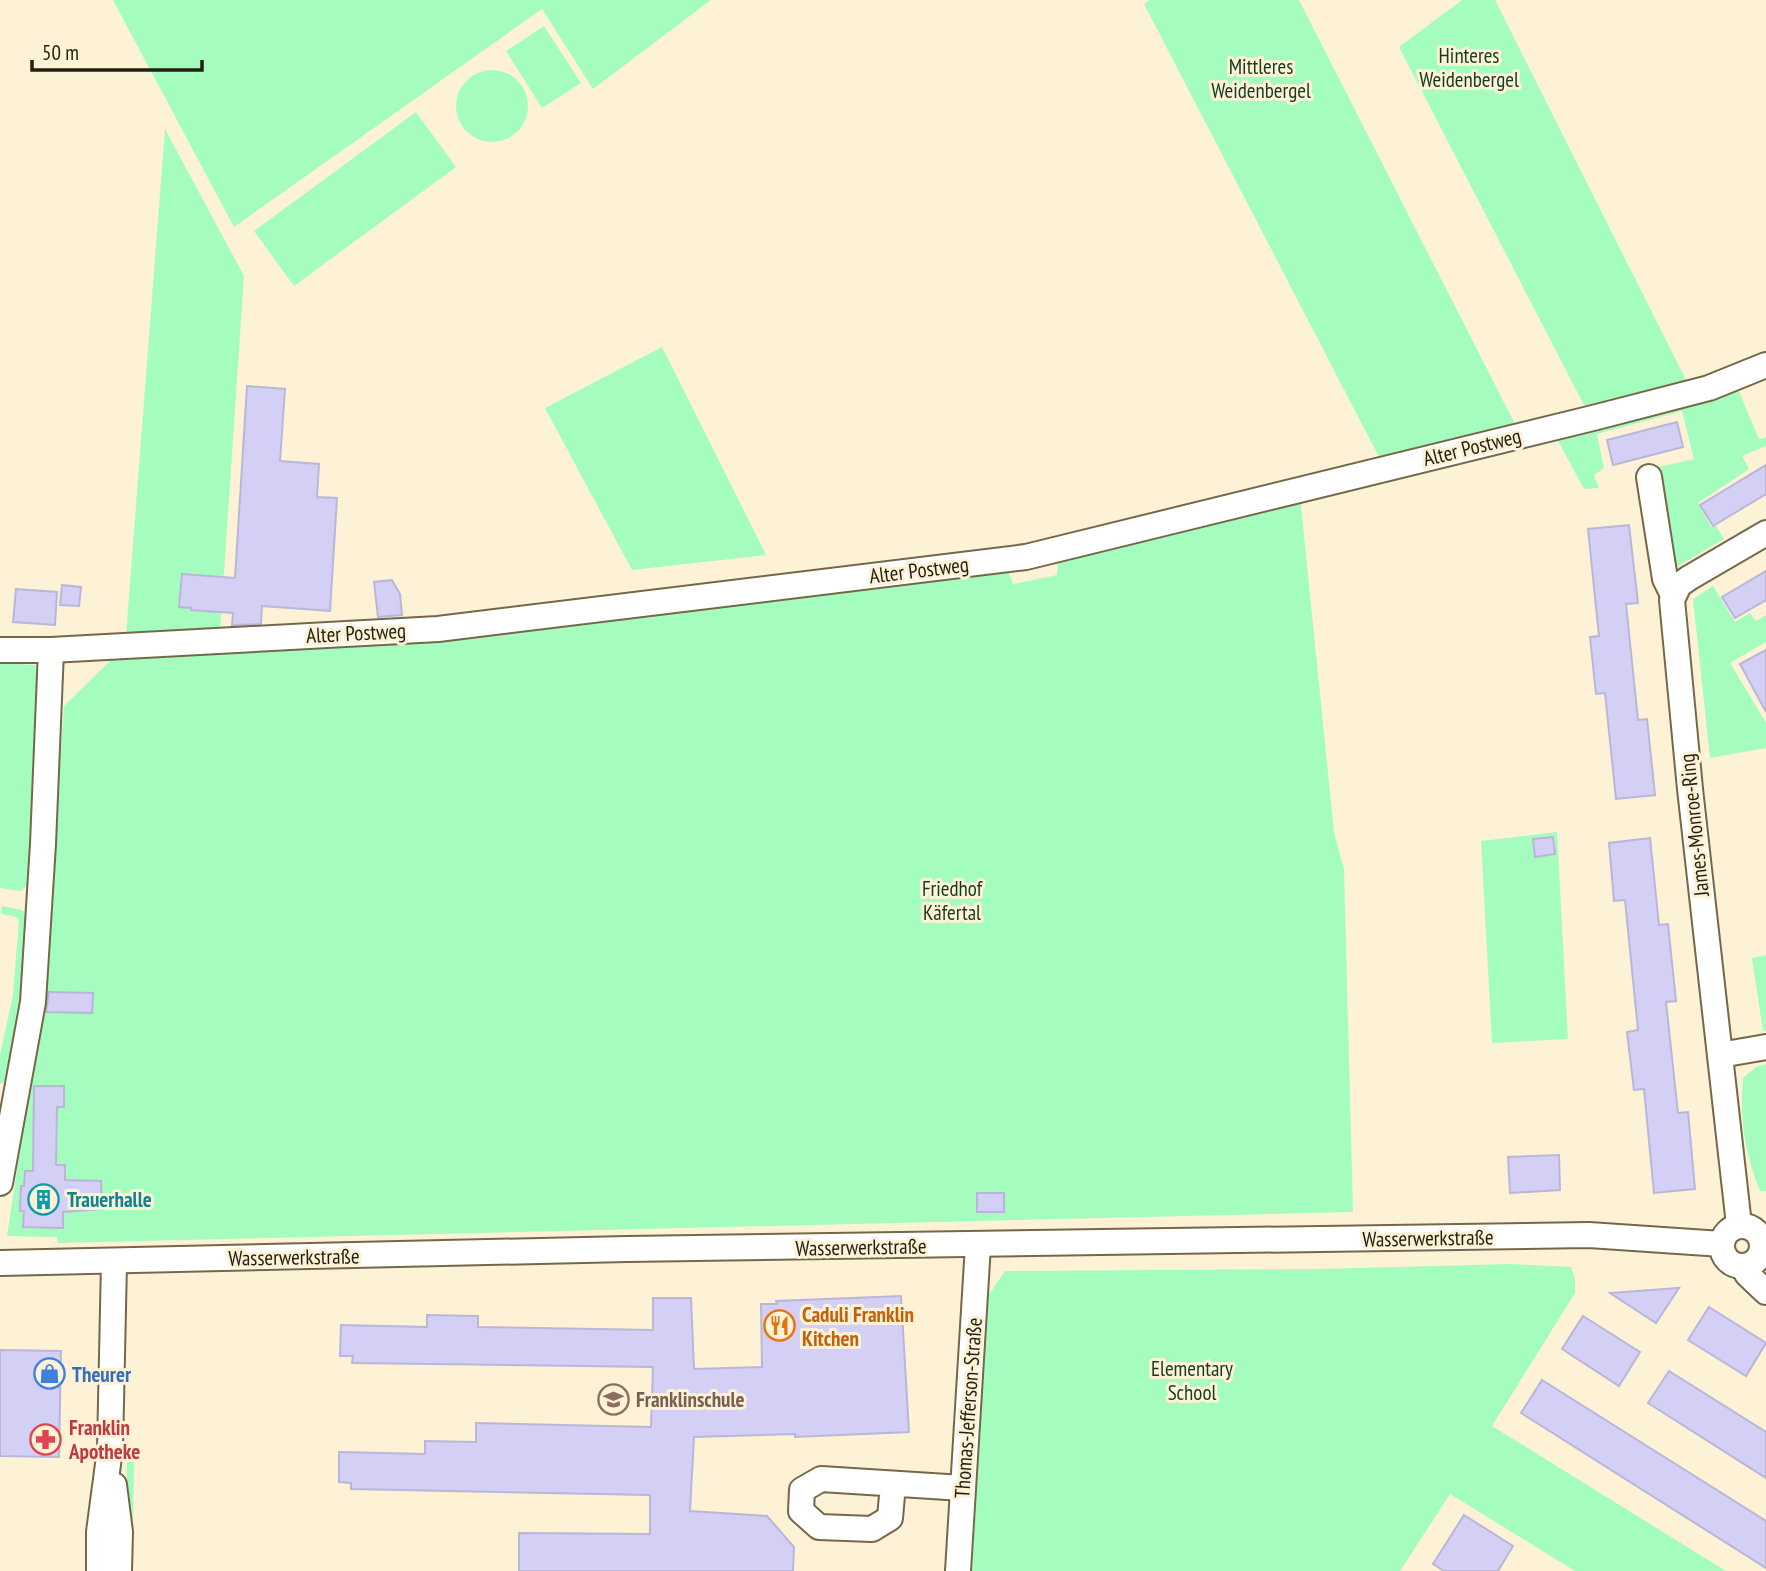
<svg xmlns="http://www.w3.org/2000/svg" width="1766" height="1571" viewBox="0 0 1766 1571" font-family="'PT Sans Narrow',sans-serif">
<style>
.green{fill:#a4fdbe}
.building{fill:#d4cff4;stroke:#bab6d9;stroke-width:2}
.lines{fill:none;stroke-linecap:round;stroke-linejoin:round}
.minor-casing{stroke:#756849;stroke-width:28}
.minor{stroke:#fff;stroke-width:24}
.labels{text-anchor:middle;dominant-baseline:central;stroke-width:6;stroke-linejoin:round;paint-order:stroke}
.park-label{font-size:21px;fill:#143b22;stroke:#fdf2d6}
.street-label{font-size:21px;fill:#241f12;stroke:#fdf2d6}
.culture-label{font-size:21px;font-weight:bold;fill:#0d838f;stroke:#fdf2d6;text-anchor:start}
.food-label{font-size:21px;font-weight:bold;fill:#c56008;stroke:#fdf2d6;text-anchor:start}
.shop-label{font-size:21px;font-weight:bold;fill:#366cbe;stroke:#fdf2d6;text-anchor:start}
.education-label{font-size:21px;font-weight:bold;fill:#785e54;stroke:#fdf2d6;text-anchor:start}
.health-label{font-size:21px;font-weight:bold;fill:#be3a42;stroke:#fdf2d6;text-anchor:start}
</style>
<rect width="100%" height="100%" fill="#fdf2d6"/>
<g class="green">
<polygon points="113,0 711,0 593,89 542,9 234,227"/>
<polygon points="1150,0 1299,0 1515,424 1379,457 1144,4"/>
<polygon points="1462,0 1495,0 1686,380 1585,407 1399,47"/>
<polygon points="544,26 581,83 542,108 506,51"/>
<circle cx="492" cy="106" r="36"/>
<polygon points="416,112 456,167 294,286 254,231"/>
<polygon points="165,129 244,276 220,632 126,635"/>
<polygon points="662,347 766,555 632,570 545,408"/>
<polygon points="1737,387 1759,439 1766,437 1766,446 1742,456 1749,469 1698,503 1711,527 1716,526 1724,539 1673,569 1659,467 1694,459 1682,411 1597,434 1604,468 1594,475 1599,488 1584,489 1556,437"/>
<polygon points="1300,496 1334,832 1344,869 1353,1212 58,1243 57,1237 7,1236 44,990 64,706 112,659 1008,570 1013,584 1057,575 1058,560"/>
<polygon points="1713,586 1735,622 1750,613 1756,621 1766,615 1766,642 1730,663 1766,723 1766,748 1710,758 1693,599"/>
<polygon points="0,663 35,665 41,674 28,884 21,891 0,888"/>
<polygon points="1557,832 1568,1039 1492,1043 1481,841"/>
<polygon points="2,906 22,910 27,915 21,999 7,1080 0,1084 0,1055 13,995 19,920 16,917 1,914"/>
<polygon points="1766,955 1766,1031 1763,1031 1752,958"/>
<path d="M1766,1064V1191H1760C1745,1155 1739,1116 1743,1078L1756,1067Z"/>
<polygon points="1510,1264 1571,1267 1575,1279 1575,1293 1492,1426 1726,1571 1575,1571 1450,1494 1400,1571 972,1571 988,1296 1005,1271 1321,1269"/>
<polygon points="127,1462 134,1462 132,1571 125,1571"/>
</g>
<g class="building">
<polygon points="247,386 285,389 280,461 319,464 317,497 337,498 330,611 262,606 261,624 232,625 233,613 191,610 191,608 179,607 182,574 235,578"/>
<polygon points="1677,422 1683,447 1613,465 1607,440"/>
<polygon points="1766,465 1766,494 1713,526 1700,505"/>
<polygon points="1629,525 1638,603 1626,604 1638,720 1647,719 1655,795 1616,799 1605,693 1596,694 1590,637 1599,636 1588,529"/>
<polygon points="1766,571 1766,600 1735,618 1722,597"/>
<polygon points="392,580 400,594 402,615 378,617 374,582"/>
<polygon points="62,585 81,587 79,606 60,605"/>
<polygon points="16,589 57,592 55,625 13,622"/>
<polygon points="1766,650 1766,712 1740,664"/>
<polygon points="1553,837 1555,854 1535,857 1533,839"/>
<polygon points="1650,838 1659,925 1668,924 1676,1001 1666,1002 1678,1113 1688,1112 1695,1189 1654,1193 1644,1089 1634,1090 1627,1032 1638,1030 1625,900 1614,901 1609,843"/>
<polygon points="49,992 93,993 92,1013 46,1012"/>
<polygon points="34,1086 64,1086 64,1107 57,1107 56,1165 65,1165 65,1180 101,1181 102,1209 63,1212 63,1228 23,1227 24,1211 20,1211 21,1186 24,1186 25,1171 33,1171"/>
<polygon points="1559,1155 1560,1190 1510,1193 1508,1157"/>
<rect x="977" y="1193" width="27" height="19"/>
<polygon points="1679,1288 1656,1323 1610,1293"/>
<polygon points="901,1296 909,1432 795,1437 795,1434 694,1437 690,1511 767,1516 794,1547 793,1571 519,1571 519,1533 650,1534 650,1495 351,1489 351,1483 339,1482 339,1452 425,1454 425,1441 476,1442 476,1423 651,1427 653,1367 352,1363 353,1356 340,1356 341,1325 427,1327 427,1315 478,1316 478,1327 653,1330 653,1298 691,1298 694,1369 762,1367 761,1304 777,1304 776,1301"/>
<polygon points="1709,1307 1766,1343 1746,1376 1688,1340"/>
<polygon points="1583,1316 1640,1352 1619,1386 1562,1349"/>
<polygon points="0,1350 61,1351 59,1457 0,1456"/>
<polygon points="1669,1371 1766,1432 1766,1478 1648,1403"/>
<polygon points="1542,1380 1766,1521 1766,1568 1521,1413"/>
<polygon points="1464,1515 1513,1546 1498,1571 1444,1571 1433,1564"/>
</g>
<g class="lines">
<defs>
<g id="minor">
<polyline points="1649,477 1665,579 1673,595"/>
<polyline points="0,650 51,650 438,629 1026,557 1593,418 1709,388 1766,365"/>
<polyline points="1720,1055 1766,1047"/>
<polyline points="0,1183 33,1002 43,844 51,650"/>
<polyline points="1739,1225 1690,789 1672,600 1679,585 1689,578 1766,533"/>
<circle cx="1742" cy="1246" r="20"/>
<polyline points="0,1263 627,1249 1589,1235 1722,1244"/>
<polyline points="1743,1266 1747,1274 1766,1292"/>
<polyline points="893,1484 890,1518 872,1529 819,1527 801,1511 802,1490 821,1479 963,1488"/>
<polyline points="114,1485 120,1532 119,1571"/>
<polyline points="99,1571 99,1532 110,1449 114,1262"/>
<polyline points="958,1571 978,1245"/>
</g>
</defs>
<use href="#minor" class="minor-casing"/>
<use href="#minor" class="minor"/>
</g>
<defs>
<symbol id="building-ring" viewBox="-11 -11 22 22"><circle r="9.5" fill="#fdf2d6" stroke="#0f9aa8" stroke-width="1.5"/><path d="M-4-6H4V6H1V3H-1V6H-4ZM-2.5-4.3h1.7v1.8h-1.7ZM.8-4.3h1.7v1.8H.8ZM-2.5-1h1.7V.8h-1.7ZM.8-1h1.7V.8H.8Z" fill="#0f9aa8"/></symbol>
<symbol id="restaurant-ring" viewBox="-11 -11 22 22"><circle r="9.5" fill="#fdf2d6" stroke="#e8710a" stroke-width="1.5"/><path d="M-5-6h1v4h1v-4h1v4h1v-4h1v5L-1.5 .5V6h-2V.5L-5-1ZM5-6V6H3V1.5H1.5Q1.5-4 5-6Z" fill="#e8710a"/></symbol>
<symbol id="shop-ring" viewBox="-11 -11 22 22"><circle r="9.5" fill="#fdf2d6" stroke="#3f7fe0" stroke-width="1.5"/><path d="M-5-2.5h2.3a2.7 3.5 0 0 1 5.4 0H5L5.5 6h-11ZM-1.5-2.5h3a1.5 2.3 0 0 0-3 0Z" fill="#3f7fe0"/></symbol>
<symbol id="school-ring" viewBox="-11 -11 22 22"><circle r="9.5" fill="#fdf2d6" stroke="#8d6e63" stroke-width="1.5"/><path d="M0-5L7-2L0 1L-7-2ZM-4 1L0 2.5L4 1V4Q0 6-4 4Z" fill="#8d6e63"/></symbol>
<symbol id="pharmacy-ring" viewBox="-11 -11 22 22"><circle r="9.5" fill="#fdf2d6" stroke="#e0444e" stroke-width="1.5"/><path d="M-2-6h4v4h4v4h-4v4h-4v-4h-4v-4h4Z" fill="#e0444e"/></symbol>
</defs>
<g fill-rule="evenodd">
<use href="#building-ring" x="26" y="1182" width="35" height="35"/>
<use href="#restaurant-ring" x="762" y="1308" width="35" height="35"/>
<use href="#shop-ring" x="32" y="1356" width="35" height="35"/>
<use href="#school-ring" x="596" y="1382" width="35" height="35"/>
<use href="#pharmacy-ring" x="28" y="1422" width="35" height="35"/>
</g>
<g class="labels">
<g class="park-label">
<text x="1469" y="55">Hinteres<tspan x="1469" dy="24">Weidenbergel</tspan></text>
<text x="1261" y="66">Mittleres<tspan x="1261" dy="24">Weidenbergel</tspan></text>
<text x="952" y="888">Friedhof<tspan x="952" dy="24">Käfertal</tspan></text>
<text x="1192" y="1368">Elementary<tspan x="1192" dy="24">School</tspan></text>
</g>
<g class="street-label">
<text transform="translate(1472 447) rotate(-14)">Alter Postweg</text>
<text transform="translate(919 570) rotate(-7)">Alter Postweg</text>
<text transform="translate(356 633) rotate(-3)">Alter Postweg</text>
<text transform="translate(1694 825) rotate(-96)">James-Monroe-Ring</text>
<text transform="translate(1428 1238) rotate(-1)">Wasserwerkstraße</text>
<text transform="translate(861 1247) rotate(-1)">Wasserwerkstraße</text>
<text transform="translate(294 1257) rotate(-1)">Wasserwerkstraße</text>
<text transform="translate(968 1408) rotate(-86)">Thomas-Jefferson-Straße</text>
</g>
<g class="culture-label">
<text x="67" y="1199">Trauerhalle</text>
</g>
<g class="food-label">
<text x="802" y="1314">Caduli Franklin<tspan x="802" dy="24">Kitchen</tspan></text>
</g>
<g class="shop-label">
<text x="72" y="1374">Theurer</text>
</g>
<g class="education-label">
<text x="636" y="1399">Franklinschule</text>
</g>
<g class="health-label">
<text x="69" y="1427">Franklin<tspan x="69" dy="24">Apotheke</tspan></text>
</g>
</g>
<path d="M32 60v10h170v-10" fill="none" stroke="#241f12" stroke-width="3.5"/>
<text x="42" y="60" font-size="21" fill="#241f12" stroke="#fdf2d6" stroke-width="5" paint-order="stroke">50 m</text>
</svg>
